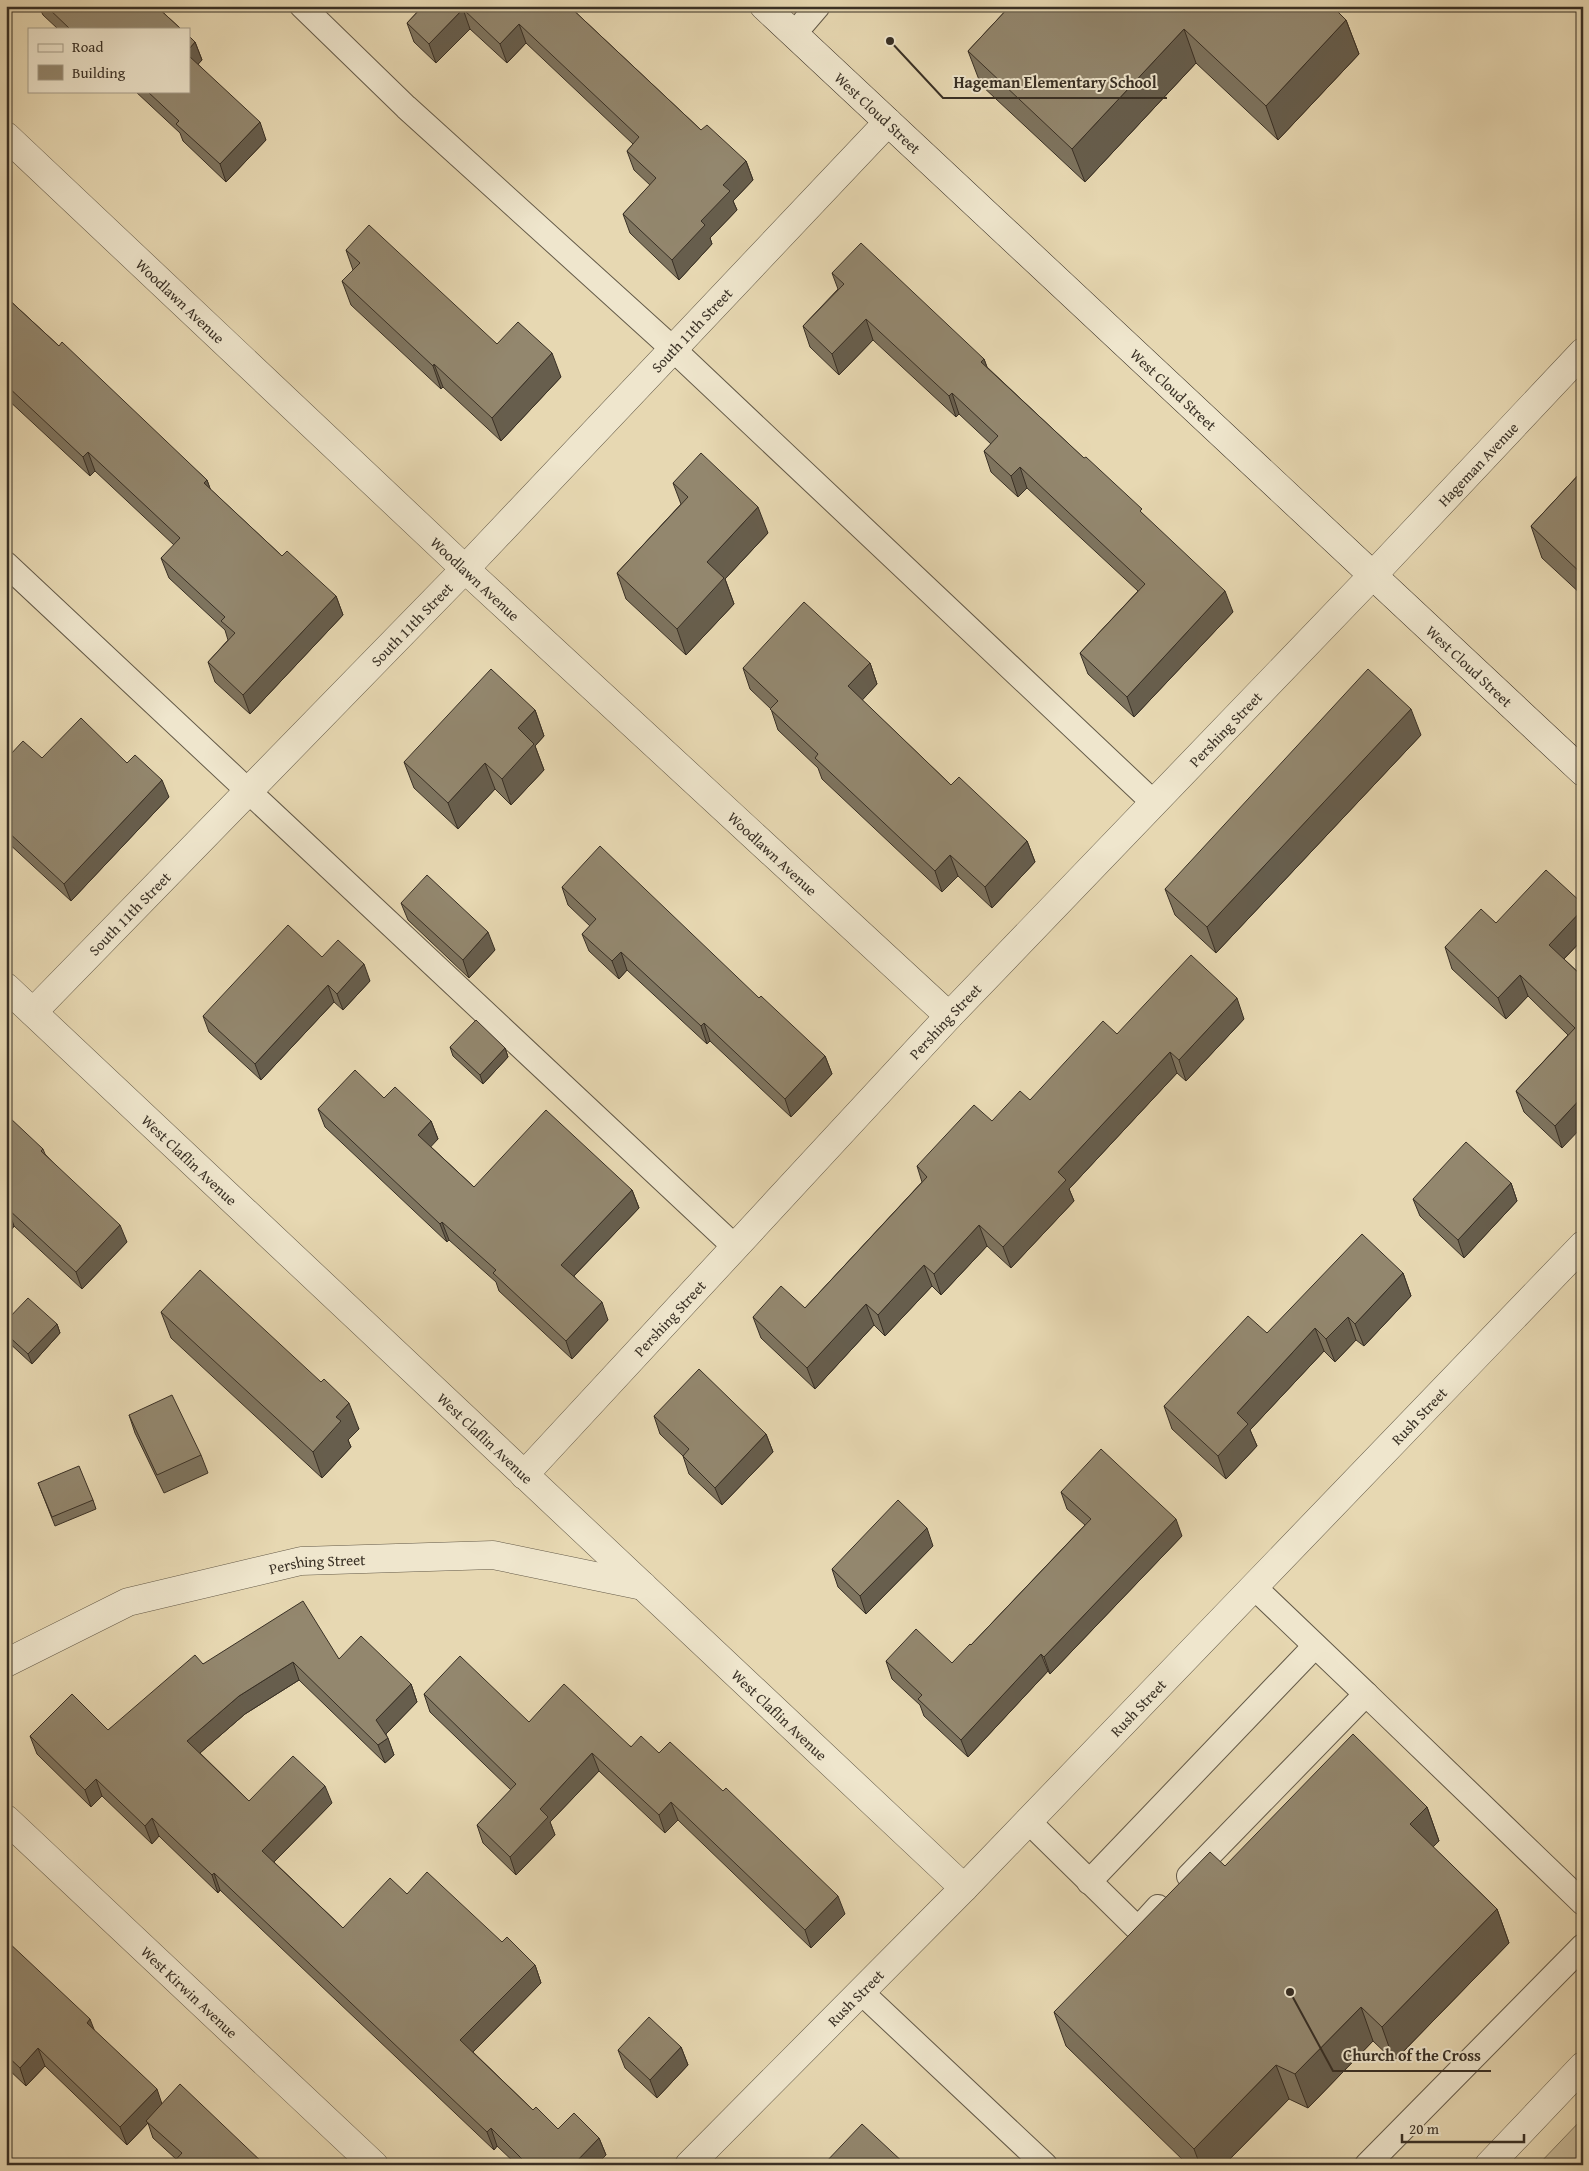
<svg xmlns="http://www.w3.org/2000/svg" width="1589" height="2171" viewBox="0 0 1589 2171" font-family="'Gentium Book Plus',serif">
<style>
.green{fill:#c9bb9a;stroke:#817660}
.lines{fill:none;stroke-linecap:round;stroke-linejoin:round}
.lane-casing{stroke:#645a48;stroke-width:26}
.street-casing{stroke:#645a48;stroke-width:29}
.secondary-casing{stroke:#393025;stroke-width:29}
.lane{stroke:#efe6cd;stroke-width:24}
.street{stroke:#efe6cd;stroke-width:28}
.secondary{stroke:#efe6cd;stroke-width:28}
.wall{fill:#7e745f;stroke:#393025}
.shaded-wall{fill:#675e4d;stroke:#393025}
.building{fill:#93876e;stroke:#393025}
.labels{text-anchor:middle;dominant-baseline:central;stroke-width:4;stroke-linejoin:round;paint-order:stroke}
.street-label{font-size:15px;fill:#393025;stroke:#efe6cd}
.leader{fill:none;stroke:#393025;stroke-width:2}
.callout-dot{fill:#393025;stroke:#efe6cd;stroke-width:2}
.callout-label{font-size:16px;text-anchor:middle;font-weight:bold;fill:#393025;stroke:#efe6cd;stroke-width:4;stroke-linejoin:round;paint-order:stroke}
</style>
<rect width="100%" height="100%" fill="#e7d8b2"/>
<filter id="stains"><feTurbulence type="fractalNoise" baseFrequency=".004" numOctaves="4"/><feColorMatrix values="0 0 0 0 .2 0 0 0 0 .09 0 0 0 0 .02 0 0 0 .5 -.17"/></filter>
<radialGradient id="worn" r=".72"><stop offset=".6" stop-color="#630" stop-opacity="0"/><stop offset="1" stop-color="#630" stop-opacity=".3"/></radialGradient>
<polygon class="green" points="1583,2118 1583,2165 1538,2165"/>
<g class="lines">
<defs>
<g id="lane">
<polyline points="302,6 406,107 673,349 1154,803"/>
<polyline points="794,34 818,6"/>
<polyline points="6,564 735,1247"/>
<polyline points="1254,1587 1366,1694"/>
<polyline points="1028,1821 1138,1929 1158,1907"/>
<polyline points="1189,1876 1366,1694 1583,1903"/>
<polyline points="1089,1882 1315,1646"/>
<polyline points="861,1992 1045,2165"/>
<polyline points="1367,2165 1583,1946"/>
</g>
<g id="street">
<path id="s1" d="M6,136L465,569L949,1016"/>
<path id="s2" d="M6,987L964,1888"/>
<path id="s3" d="M33,1012L465,569L888,122"/>
<path id="s4" d="M524,1475L949,1016L1373,575L1583,352"/>
<path id="s5" d="M6,1663L128,1602L301,1561L493,1555L643,1586"/>
<path id="s6" d="M6,1819L374,2165"/>
<path id="s7" d="M689,2165L964,1888L1583,1245"/>
<polyline points="1489,2165 1583,2066"/>
</g>
<g id="secondary">
<path id="s8" d="M764,6L1583,772"/>
</g>
</defs>
<use href="#lane" class="lane-casing"/>
<use href="#street" class="street-casing"/>
<use href="#secondary" class="secondary-casing"/>
<use href="#lane" class="lane"/>
<use href="#street" class="street"/>
<use href="#secondary" class="secondary"/>
</g>
<g class="wall">
<polygon points="37,6 156,6 181,29 58,29 43,15 41,11"/>
<polygon points="423,6 569,6 701,130 746,161 753,180 733,201 737,210 710,238 712,244 679,280 630,233 623,214 650,185 634,170 627,151 633,144 526,43 507,63 470,29 436,63 414,42 407,23"/>
<polygon points="1010,6 1346,20 1359,54 1278,140 1196,63 1085,182 981,85 968,51"/>
<polygon points="195,42 202,60 198,64 266,140 226,182 183,141 180,133 135,91 189,91"/>
<polygon points="346,250 497,344 561,377 501,441 443,387 441,389 351,305 342,281 353,270"/>
<polygon points="832,273 984,359 987,367 1144,515 1233,612 1134,717 1088,674 1080,653 1138,591 1027,488 1018,497 991,472 984,451 991,444 959,414 956,417 873,340 839,375 810,347 803,326 838,289"/>
<polygon points="6,297 59,346 207,480 210,489 282,556 336,596 343,615 250,714 215,682 208,662 228,640 225,630 169,578 161,558 174,545 95,471 90,476 6,398"/>
<polygon points="1583,470 1583,596 1542,558 1531,526"/>
<polygon points="673,483 768,533 725,579 734,604 686,655 626,599 617,573 681,504"/>
<polygon points="870,663 877,684 862,700 951,785 1027,841 1035,862 992,908 958,876 942,892 822,779 818,768 778,730 771,709 750,689 743,668"/>
<polygon points="535,710 544,736 535,746 544,770 511,805 495,789 458,829 414,788 404,762"/>
<polygon points="1421,735 1216,953 1175,915 1165,889"/>
<polygon points="6,753 9,756 127,763 169,797 71,901 6,841"/>
<polygon points="562,887 759,998 825,1056 832,1074 791,1117 710,1041 707,1044 627,970 619,979 589,951 582,934 590,926 568,905"/>
<polygon points="401,903 495,950 469,978 408,920"/>
<polygon points="1496,923 1583,939 1564,959 1583,977 1562,1148 1524,1112 1516,1091 1568,1035 1528,996 1506,1019 1452,969 1445,947"/>
<polygon points="322,957 370,981 343,1010 334,1002 261,1080 209,1032 203,1016"/>
<polygon points="1244,1019 1186,1081 1177,1073 1069,1189 1074,1201 1011,1268 987,1246 941,1295 932,1286 885,1336 874,1325 815,1389 761,1338 753,1317 805,1308 922,1182 917,1166 1030,1100 1117,1034"/>
<polygon points="450,1047 505,1048 508,1057 483,1084 453,1056"/>
<polygon points="384,1098 431,1121 438,1139 430,1146 474,1187 632,1190 639,1208 574,1276 608,1320 572,1359 499,1291 496,1282 449,1240 447,1242 325,1127 318,1109"/>
<polygon points="6,1121 43,1149 45,1154 127,1242 82,1289 14,1226 12,1229 6,1224"/>
<polygon points="1511,1183 1517,1201 1464,1258 1420,1216 1413,1199"/>
<polygon points="1403,1273 1411,1296 1364,1346 1356,1340 1335,1362 1324,1351 1250,1430 1257,1446 1226,1479 1172,1429 1164,1406 1267,1333"/>
<polygon points="161,1312 321,1382 359,1429 348,1440 351,1447 322,1478 171,1338"/>
<polygon points="6,1321 57,1324 60,1333 32,1364 6,1340"/>
<polygon points="129,1415 201,1455 208,1473 164,1493 135,1433"/>
<polygon points="654,1416 766,1434 773,1452 722,1505 689,1474 683,1456 660,1434"/>
<polygon points="38,1483 93,1500 96,1509 55,1526"/>
<polygon points="1061,1492 1182,1536 1050,1674 1048,1671 968,1757 924,1716 920,1705 892,1679 886,1661 952,1663 971,1645 1085,1525 1067,1509"/>
<polygon points="933,1546 866,1614 838,1587 832,1569"/>
<polygon points="339,1659 411,1684 417,1702 386,1734 394,1755 385,1763 299,1680 245,1714 200,1753 249,1801 332,1803 274,1862 343,1928 407,1894 502,1942 535,1965 541,1983 473,2052 533,2110 558,2129 599,2138 606,2155 596,2165 517,2165 497,2146 494,2150 220,1890 218,1893 159,1836 152,1844 102,1796 91,1807 37,1754 30,1736 108,1730 203,1664"/>
<polygon points="424,1694 529,1722 659,1753 845,1914 811,1948 678,1820 665,1833 599,1771 550,1822 555,1835 516,1875 483,1843 477,1825 511,1790 430,1712"/>
<polygon points="1427,1807 1439,1841 1433,1847 1497,1909 1509,1943 1394,2061 1373,2041 1308,2108 1289,2099 1224,2165 1188,2165 1066,2046 1054,2012 1225,1866"/>
<polygon points="6,1934 8,1939 7,1941 94,2030 162,2104 265,2165 176,2159 153,2138 148,2123 127,2145 45,2066 26,2086 6,2067"/>
<polygon points="681,2047 688,2065 657,2098 625,2068 618,2050"/>
</g>
<g class="shaded-wall">
<polygon points="463,9 470,29 436,63 429,44"/>
<polygon points="1346,20 1359,54 1278,140 1266,106"/>
<polygon points="519,24 526,43 507,63 500,44"/>
<polygon points="1184,29 1196,63 1085,182 1072,149"/>
<polygon points="195,42 202,60 192,71 189,62 189,49"/>
<polygon points="260,122 266,140 226,182 220,164"/>
<polygon points="746,161 753,180 733,201 737,210 710,238 712,244 679,280 672,260 723,185"/>
<polygon points="866,319 873,340 839,375 832,354"/>
<polygon points="552,353 561,377 501,441 492,418"/>
<polygon points="984,359 991,379 981,362"/>
<polygon points="434,364 443,387 441,389 433,366"/>
<polygon points="952,393 959,414 956,417 949,396"/>
<polygon points="88,452 95,471 90,476 83,457"/>
<polygon points="1020,467 1027,488 1018,497 1011,476"/>
<polygon points="207,480 214,499 204,483"/>
<polygon points="758,507 768,533 725,579 734,604 686,655 677,629 707,562"/>
<polygon points="1225,591 1233,612 1134,717 1127,697"/>
<polygon points="336,596 343,615 250,714 243,695"/>
<polygon points="870,663 877,684 856,707 848,686"/>
<polygon points="1411,709 1421,735 1216,953 1207,927"/>
<polygon points="535,710 544,736 535,746 544,770 511,805 502,779 518,728"/>
<polygon points="485,763 495,789 458,829 448,803"/>
<polygon points="162,780 169,797 71,901 64,884"/>
<polygon points="1027,841 1035,862 992,908 985,887"/>
<polygon points="950,855 958,876 942,892 935,871"/>
<polygon points="1583,909 1583,939 1557,966 1549,945"/>
<polygon points="488,932 495,950 469,978 463,960"/>
<polygon points="621,952 627,970 619,979 612,961"/>
<polygon points="364,964 370,981 343,1010 337,994"/>
<polygon points="1520,975 1528,996 1506,1019 1498,998"/>
<polygon points="328,985 334,1002 261,1080 255,1064"/>
<polygon points="1237,998 1244,1019 1186,1081 1179,1060"/>
<polygon points="704,1023 710,1041 707,1044 701,1026"/>
<polygon points="505,1048 508,1057 483,1084 480,1075"/>
<polygon points="1170,1052 1177,1073 1069,1189 1074,1201 1011,1268 1003,1247 1058,1172"/>
<polygon points="825,1056 832,1074 791,1117 785,1099"/>
<polygon points="1583,1096 1583,1126 1562,1148 1555,1126"/>
<polygon points="431,1121 438,1139 425,1153 418,1135"/>
<polygon points="1511,1183 1517,1201 1464,1258 1458,1240"/>
<polygon points="632,1190 639,1208 568,1282 561,1265"/>
<polygon points="8,1209 14,1226 12,1229 6,1214 6,1211"/>
<polygon points="442,1222 449,1240 447,1242 440,1224"/>
<polygon points="120,1225 127,1242 82,1289 76,1272"/>
<polygon points="979,1225 987,1246 941,1295 934,1274"/>
<polygon points="924,1265 932,1286 885,1336 878,1315"/>
<polygon points="1403,1273 1411,1296 1364,1346 1355,1324"/>
<polygon points="602,1302 608,1320 572,1359 566,1341"/>
<polygon points="866,1304 874,1325 815,1389 807,1368"/>
<polygon points="1348,1317 1356,1340 1335,1362 1326,1339"/>
<polygon points="57,1324 60,1333 32,1364 28,1354"/>
<polygon points="1315,1328 1324,1351 1250,1430 1257,1446 1226,1479 1218,1456 1237,1413"/>
<polygon points="349,1403 359,1429 348,1440 351,1447 322,1478 313,1452 336,1417"/>
<polygon points="766,1434 773,1452 722,1505 715,1488"/>
<polygon points="1176,1519 1182,1536 1050,1674 1044,1657"/>
<polygon points="927,1528 933,1546 866,1614 860,1596"/>
<polygon points="1041,1654 1048,1671 968,1757 961,1740"/>
<polygon points="293,1662 299,1680 245,1714 193,1759 187,1741 239,1696"/>
<polygon points="411,1684 417,1702 383,1737 376,1720"/>
<polygon points="388,1738 394,1755 385,1763 378,1745"/>
<polygon points="592,1753 599,1771 550,1822 555,1835 516,1875 510,1857 540,1809"/>
<polygon points="96,1779 102,1796 91,1807 85,1790"/>
<polygon points="325,1786 332,1803 268,1868 262,1851"/>
<polygon points="671,1802 678,1820 665,1833 659,1815"/>
<polygon points="1427,1807 1439,1841 1422,1858 1410,1824"/>
<polygon points="152,1818 159,1836 152,1844 145,1826"/>
<polygon points="214,1873 220,1890 218,1893 212,1875"/>
<polygon points="838,1896 845,1914 811,1948 805,1930"/>
<polygon points="1497,1909 1509,1943 1394,2061 1382,2027"/>
<polygon points="535,1965 541,1983 467,2058 460,2040"/>
<polygon points="1361,2007 1373,2041 1308,2108 1295,2074"/>
<polygon points="90,2019 97,2037 87,2023"/>
<polygon points="681,2047 688,2065 657,2098 650,2080"/>
<polygon points="38,2048 45,2066 26,2086 20,2068"/>
<polygon points="1276,2065 1289,2099 1224,2165 1200,2165 1194,2149"/>
<polygon points="157,2089 163,2107 146,2121 148,2123 127,2145 120,2127"/>
<polygon points="491,2128 497,2146 494,2150 487,2132"/>
<polygon points="599,2138 606,2155 596,2165 573,2165"/>
</g>
<g class="building">
<polygon points="46,6 156,6 181,29 70,29"/>
<polygon points="423,6 569,6 701,130 707,125 746,161 723,185 730,191 701,221 705,225 672,260 623,214 656,178 627,151 639,137 519,24 500,44 463,9 429,44 407,23"/>
<polygon points="1010,6 1332,6 1346,20 1266,106 1184,29 1072,149 968,51"/>
<polygon points="189,36 195,42 189,49"/>
<polygon points="189,56 260,122 220,164 176,124 179,121 147,91 189,91"/>
<polygon points="369,225 497,344 518,322 552,353 492,418 434,364 433,366 342,281 360,263 346,250"/>
<polygon points="861,243 984,359 981,362 1084,458 1086,457 1142,509 1140,511 1225,591 1127,697 1080,653 1145,584 1020,467 1011,476 984,451 998,436 952,393 949,396 866,319 832,354 803,326 844,284 832,273"/>
<polygon points="6,297 59,346 62,342 207,480 204,483 282,556 287,551 336,596 243,695 208,662 235,633 221,621 225,617 161,558 180,538 88,452 83,457 6,385"/>
<polygon points="701,453 758,507 707,562 724,578 677,629 617,573 688,497 673,483"/>
<polygon points="1583,470 1583,575 1531,526"/>
<polygon points="804,602 870,663 848,686 951,785 959,777 1027,841 985,887 950,855 935,871 815,758 818,754 770,709 778,701 743,668"/>
<polygon points="491,669 535,710 518,728 534,744 502,779 485,763 448,803 404,762"/>
<polygon points="1368,669 1411,709 1207,927 1165,889"/>
<polygon points="81,718 127,763 135,755 162,780 64,884 6,830 6,753 9,756 23,741 42,758"/>
<polygon points="600,846 759,998 761,996 825,1056 785,1099 704,1023 701,1026 621,952 612,961 582,934 596,919 562,887"/>
<polygon points="1546,870 1583,904 1583,909 1549,945 1583,977 1583,1096 1555,1126 1516,1091 1575,1028 1520,975 1498,998 1445,947 1481,909 1496,923"/>
<polygon points="427,875 488,932 463,960 401,903"/>
<polygon points="288,925 322,957 338,940 364,964 337,994 328,985 255,1064 203,1016"/>
<polygon points="1191,955 1237,998 1179,1060 1170,1052 1058,1172 1066,1180 1003,1247 979,1225 934,1274 924,1265 878,1315 866,1304 807,1368 753,1317 781,1286 805,1308 927,1177 917,1166 974,1105 992,1121 1020,1091 1030,1100 1103,1021 1117,1034"/>
<polygon points="476,1020 505,1048 480,1075 450,1047"/>
<polygon points="355,1070 384,1098 395,1087 431,1121 418,1135 474,1187 546,1110 632,1190 561,1265 602,1302 566,1341 493,1273 496,1270 442,1222 440,1224 318,1109"/>
<polygon points="9,1117 43,1149 41,1151 120,1225 76,1272 8,1209 6,1211 6,1121"/>
<polygon points="1466,1142 1511,1183 1458,1240 1413,1199"/>
<polygon points="1362,1234 1403,1273 1355,1324 1348,1317 1326,1339 1315,1328 1237,1413 1248,1424 1218,1456 1164,1406 1248,1316 1267,1333"/>
<polygon points="200,1270 321,1382 324,1379 349,1403 336,1417 341,1421 313,1452 161,1312"/>
<polygon points="28,1298 57,1324 28,1354 6,1334 6,1321"/>
<polygon points="699,1369 766,1434 715,1488 683,1456 689,1449 654,1416"/>
<polygon points="172,1395 201,1455 157,1475 129,1415"/>
<polygon points="1101,1449 1176,1519 1044,1657 1041,1654 961,1740 918,1699 922,1695 886,1661 916,1629 952,1663 970,1644 971,1645 1091,1519 1061,1492"/>
<polygon points="79,1466 93,1500 52,1517 38,1483"/>
<polygon points="898,1500 927,1528 860,1596 832,1569"/>
<polygon points="303,1601 339,1659 361,1636 411,1684 376,1720 388,1738 378,1745 293,1662 239,1696 187,1741 249,1801 293,1756 325,1786 262,1851 343,1928 390,1878 407,1894 427,1872 502,1942 507,1937 535,1965 460,2040 533,2110 536,2107 558,2129 574,2113 599,2138 573,2165 528,2165 491,2128 487,2132 214,1873 212,1875 152,1818 145,1826 96,1779 85,1790 30,1736 72,1694 108,1730 195,1655 203,1664"/>
<polygon points="460,1656 529,1722 564,1684 631,1747 641,1736 659,1753 670,1742 723,1791 726,1788 838,1896 805,1930 671,1802 659,1815 592,1753 540,1809 548,1817 510,1857 477,1825 516,1784 424,1694"/>
<polygon points="1353,1734 1427,1807 1410,1824 1497,1909 1382,2027 1361,2007 1295,2074 1276,2065 1194,2149 1054,2012 1210,1852 1225,1866"/>
<polygon points="6,1940 90,2019 87,2023 157,2089 120,2127 38,2048 20,2068 6,2055"/>
<polygon points="649,2017 681,2047 650,2080 618,2050"/>
<polygon points="180,2084 265,2165 171,2165 182,2153 146,2121"/>
<polygon points="862,2124 906,2165 824,2164"/>
</g>
<g class="labels">
<g class="street-label">
<text stroke="none"><textPath href="#s8" startOffset="156">West Cloud Street</textPath></text>
<text stroke="none"><textPath href="#s1" startOffset="240">Woodlawn Avenue</textPath></text>
<text stroke="none"><textPath href="#s3" startOffset="948">South 11th Street</textPath></text>
<text stroke="none"><textPath href="#s8" startOffset="561">West Cloud Street</textPath></text>
<text stroke="none"><textPath href="#s4" startOffset="1390">Hageman Avenue</textPath></text>
<text stroke="none"><textPath href="#s1" startOffset="645">Woodlawn Avenue</textPath></text>
<text stroke="none"><textPath href="#s3" startOffset="542">South 11th Street</textPath></text>
<text stroke="none"><textPath href="#s8" startOffset="966">West Cloud Street</textPath></text>
<text stroke="none"><textPath href="#s4" startOffset="1024">Pershing Street</textPath></text>
<text stroke="none"><textPath href="#s1" startOffset="1050">Woodlawn Avenue</textPath></text>
<text stroke="none"><textPath href="#s3" startOffset="138">South 11th Street</textPath></text>
<text stroke="none"><textPath href="#s4" startOffset="619">Pershing Street</textPath></text>
<text stroke="none"><textPath href="#s2" startOffset="252">West Claflin Avenue</textPath></text>
<text stroke="none"><textPath href="#s4" startOffset="214">Pershing Street</textPath></text>
<text stroke="none"><textPath href="#s7" startOffset="1046">Rush Street</textPath></text>
<text stroke="none"><textPath href="#s2" startOffset="658">West Claflin Avenue</textPath></text>
<text stroke="none"><textPath href="#s5" startOffset="330">Pershing Street</textPath></text>
<text stroke="none"><textPath href="#s7" startOffset="641">Rush Street</textPath></text>
<text stroke="none"><textPath href="#s2" startOffset="1062">West Claflin Avenue</textPath></text>
<text stroke="none"><textPath href="#s6" startOffset="252">West Kirwin Avenue</textPath></text>
<text stroke="none"><textPath href="#s7" startOffset="236">Rush Street</textPath></text>
</g>
</g>
<path class="leader" d="M890 41L943 98H1167M1290 1992L1333 2071H1491"/>
<g class="callout-dot">
<circle cx="890" cy="41" r="5"/>
<circle cx="1290" cy="1992" r="5"/>
</g>
<g class="callout-label">
<text x="1055" y="88">Hageman Elementary School</text>
<text x="1412" y="2061">Church of the Cross</text>
</g>
<rect width="1589" height="2171" fill="none" stroke="#e7d8b2" stroke-width="25"/>
<rect x="8" y="8" width="1574" height="2156" fill="none" stroke="#393025" stroke-width="2.5"/>
<rect x="12" y="12" width="1564" height="2146" fill="none" stroke="#393025"/>
<rect x="28" y="28" width="162" height="65" fill="#efe6cd" stroke="#a69d8a"/>
<rect x="38" y="44" width="25" height="8" fill="#efe6cd" stroke="#a69d8a"/>
<text x="72" y="52" font-size="15" fill="#393025">Road</text>
<rect x="38" y="65" width="25" height="15" fill="#93876e" stroke="#a69d8a"/>
<text x="72" y="78" font-size="15" fill="#393025">Building</text>
<path d="M1402 2134v8h122v-8" fill="none" stroke="#393025" stroke-width="2.5"/>
<text x="1409" y="2134" font-size="15" fill="#393025" stroke="#efe6cd" stroke-width="4" paint-order="stroke">20 m</text>
<rect width="100%" height="100%" filter="url(#stains)"/>
<rect width="100%" height="100%" fill="url(#worn)"/>
</svg>
